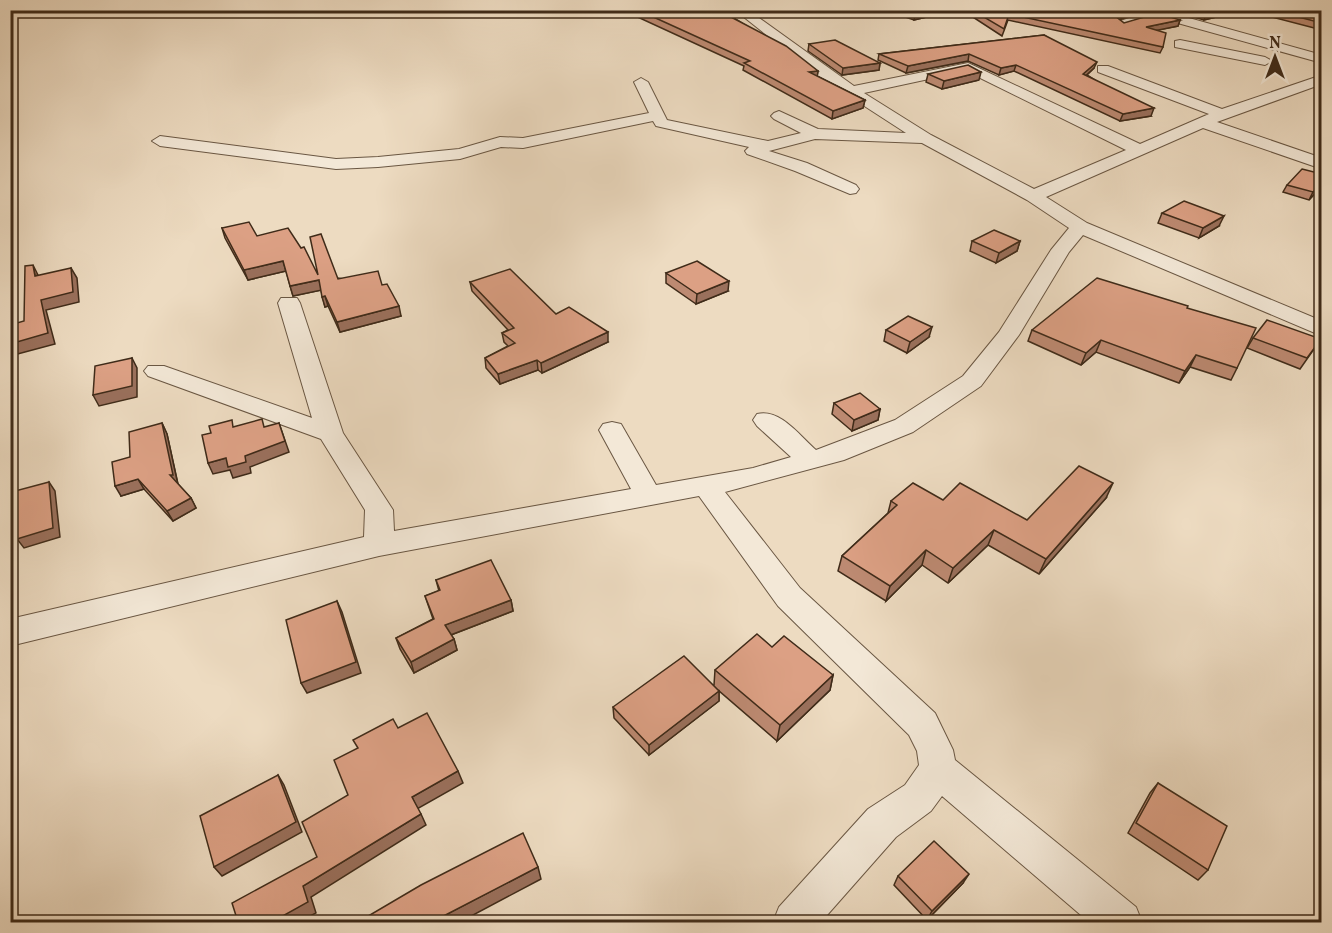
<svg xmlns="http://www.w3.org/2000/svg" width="1332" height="933" viewBox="0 0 1332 933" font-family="Vollkorn,serif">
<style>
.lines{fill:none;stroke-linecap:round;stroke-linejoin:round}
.minor-casing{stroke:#6a5743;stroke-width:2}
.minor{fill:#f3e8d7;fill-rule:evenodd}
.wall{fill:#bd8a72;stroke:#3f2b19;stroke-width:1.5}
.shaded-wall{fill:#9a705c;stroke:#3f2b19;stroke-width:1.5}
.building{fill:#dca084;stroke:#3f2b19;stroke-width:1.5}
</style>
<rect width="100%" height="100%" fill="#eddbc1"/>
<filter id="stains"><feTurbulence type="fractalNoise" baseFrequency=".00333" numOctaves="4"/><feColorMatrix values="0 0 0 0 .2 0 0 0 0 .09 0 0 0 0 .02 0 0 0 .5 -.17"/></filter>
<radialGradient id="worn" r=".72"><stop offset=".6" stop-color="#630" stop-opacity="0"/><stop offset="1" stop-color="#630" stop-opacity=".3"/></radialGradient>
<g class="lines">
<defs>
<g id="minor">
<path d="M735,10H748L854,86L968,63L1140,144L1209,114L1098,72V66H1108L1222,109L1322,75V84L1217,122L1322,158V169L1203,128L1046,197L1087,223L1322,321V336L1083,235L1069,252L1019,335L981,386L913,432L844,460L725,492L800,588L935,713L953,750L955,760L1136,907L1142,922H1089L942,796L931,811L896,837L821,922H773L779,907L868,809L905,785L919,765L917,751L909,735L778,606L699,496L379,556L10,646V619L364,537L365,510L321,439L148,376L144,371L148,366H164L312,418L278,303L281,298H297L300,303L343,433L393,510L394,531L631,489L599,430L603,424L612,422L621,424L656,485L753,468L791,457L757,426L753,420L757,414C780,408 800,436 816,450L895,420L963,376L999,332L1051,250L1069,228L1027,200L922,143L815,139L769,151L807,163L856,185L859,189L856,193L850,194L795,171L747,154L745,151L749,147L656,126L653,121L523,148L501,147L460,159L378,167L336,169L160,146L152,141L160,136L336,159L378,157L459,149L500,137L523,138L649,113L634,82L641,78L648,82L667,120L768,141L801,133L774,119L771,116L774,113L779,111L818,129L906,133L818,76ZM966,71L1126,150L1034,189L931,135L864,93Z"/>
<polygon points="1140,10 1160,10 1322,55 1322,63 1156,17 1121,27 1115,23 1143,13"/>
<polygon points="1180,40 1265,57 1272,61 1265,65 1175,47 1175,41"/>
</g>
</defs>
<use href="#minor" class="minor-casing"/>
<use href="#minor" class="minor"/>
</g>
<g class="wall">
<polygon points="631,10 724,10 737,20 818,71 817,76 865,100 863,108 832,119 743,70 744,66 631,14"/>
<polygon points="885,10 956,10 914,20"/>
<polygon points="962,10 1139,10 1139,12 1119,20 1124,23 1180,20 1178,26 1157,30 1163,47 1160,53 1008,20 1002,36"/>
<polygon points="1170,10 1245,10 1204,20"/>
<polygon points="1245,10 1322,10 1322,30"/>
<polygon points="1044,35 1094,68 1087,75 1151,116 1120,121 1014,71 999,75 968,61 906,73 878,60 879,54"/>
<polygon points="809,44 880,63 879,70 842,75 808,51"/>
<polygon points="928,74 979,80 942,89 926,82"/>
<polygon points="1287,185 1322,186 1309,200 1283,192"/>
<polygon points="1162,213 1219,226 1199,238 1158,223"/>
<polygon points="222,228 257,236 318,275 382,285 401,316 340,332 328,306 325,307 321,290 293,296 286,271 248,280 225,238"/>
<polygon points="972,241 1020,241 1017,251 996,263 970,251"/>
<polygon points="666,273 728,291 696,304 666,283"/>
<polygon points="470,282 556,314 608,342 542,373 538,370 500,384 486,368 485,358 508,346 504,342 502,333 508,330 472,291"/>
<polygon points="1187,308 1237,368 1231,380 1190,367 1179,383 1096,352 1081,365 1028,341 1032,330"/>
<polygon points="886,330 929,337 907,353 884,341"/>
<polygon points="1253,338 1314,349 1300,369 1247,348"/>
<polygon points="834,403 880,409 878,420 852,431 832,414"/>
<polygon points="162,423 167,434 178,484 191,498 196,508 173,521 144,489 121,496 130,457"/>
<polygon points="1106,498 1039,574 988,545 948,583 922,565 886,601 838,571 842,556 888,513 891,501 943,500 1027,520"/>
<polygon points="436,580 511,600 513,611 451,635 454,639 457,650 414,673 400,649 396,638 433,619 425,596 439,591"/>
<polygon points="772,647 833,675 830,690 777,741 719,691 719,701 649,755 614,718 613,707 714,685 715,670"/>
<polygon points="1158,783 1208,870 1198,880 1128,833 1150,793"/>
<polygon points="898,876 963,883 927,920 894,885"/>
</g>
<g class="shaded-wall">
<polygon points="933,10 956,10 914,20 915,15"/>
<polygon points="1130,10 1139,10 1139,12 1113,22 1115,16"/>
<polygon points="1221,10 1245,10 1204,20 1206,14"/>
<polygon points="1180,20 1178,26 1144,33 1146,27"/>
<polygon points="969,54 968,61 906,73 908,66"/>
<polygon points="1097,62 1094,68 1081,80 1083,74"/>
<polygon points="880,63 879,70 842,75 843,68"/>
<polygon points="1016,65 1014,71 999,75 1001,68"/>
<polygon points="818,71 817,78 809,72"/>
<polygon points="981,72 979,80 942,89 944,81"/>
<polygon points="865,100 863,108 832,119 833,111"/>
<polygon points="1154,108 1151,116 1120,121 1123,114"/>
<polygon points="1322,183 1322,186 1309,200 1313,192"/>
<polygon points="1224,216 1219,226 1199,238 1203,228"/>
<polygon points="1020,241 1017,251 996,263 999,253"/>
<polygon points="283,261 286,271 248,280 244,270"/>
<polygon points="33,265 38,275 35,276"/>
<polygon points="71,268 77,278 79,302 46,310 55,344 10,356 10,344 41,300"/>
<polygon points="319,280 322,290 293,296 290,286"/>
<polygon points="729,281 728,291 696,304 697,294"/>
<polygon points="325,296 328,306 325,307 322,297"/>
<polygon points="399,306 401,316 340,332 337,322"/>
<polygon points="932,327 929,337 907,353 910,342"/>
<polygon points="608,332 608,342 542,373 541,363"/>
<polygon points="1101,340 1096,352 1081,365 1086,353"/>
<polygon points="1196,355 1190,367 1179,383 1185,371"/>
<polygon points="132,358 137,368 137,397 99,406 93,395"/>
<polygon points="537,360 538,370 500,384 498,374"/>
<polygon points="880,409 878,420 852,431 854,420"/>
<polygon points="162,423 167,434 178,485 170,475"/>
<polygon points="279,423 289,452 250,467 251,473 233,478 230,470 213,474 208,463 226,458 245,456"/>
<polygon points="138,479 144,489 121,496 115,486"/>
<polygon points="49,482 55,491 60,537 24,548 17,539"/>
<polygon points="1113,483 1106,498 1039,574 1046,559"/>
<polygon points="191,498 196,508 173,521 167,511"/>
<polygon points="994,530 988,545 948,583 953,568"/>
<polygon points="926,550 922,565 886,601 890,586"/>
<polygon points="511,600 513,611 448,636 445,625"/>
<polygon points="337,601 342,612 361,673 307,693 301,683"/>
<polygon points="454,639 457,650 414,673 411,662"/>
<polygon points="833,675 830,690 777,741 780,725"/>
<polygon points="719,691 719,701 649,755 649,745"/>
<polygon points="458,771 463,783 417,809 412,797"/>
<polygon points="278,775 284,785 302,832 222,876 214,867"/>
<polygon points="421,814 426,825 311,897 316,913 299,922 272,922 303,886"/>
<polygon points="538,867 541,879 460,922 432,922"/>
<polygon points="969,874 963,883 927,920 932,911"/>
</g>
<g class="building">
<polygon points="638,10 724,10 737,16 731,17 786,46 818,71 809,72 865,100 833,111 744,63 750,61"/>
<polygon points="903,10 933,10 915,15"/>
<polygon points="972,10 1130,10 1115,16 1124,23 1158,13 1180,20 1146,27 1166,33 1163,47 1009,14 1004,29"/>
<polygon points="1193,10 1221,10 1206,14"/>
<polygon points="1271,10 1322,10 1322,23"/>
<polygon points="1044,35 1097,62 1083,74 1154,108 1123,114 1016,65 1001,68 969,54 908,66 879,54"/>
<polygon points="835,40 880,63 843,68 809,44"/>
<polygon points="968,65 981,72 944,81 928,74"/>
<polygon points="1302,169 1322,174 1322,183 1313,192 1287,185"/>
<polygon points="1184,201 1224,216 1203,228 1162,213"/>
<polygon points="249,222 257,236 288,228 301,248 304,247 318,275 310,237 321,234 338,279 378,271 382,285 387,284 399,306 337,322 325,296 322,297 319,280 290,286 283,261 244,270 222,228"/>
<polygon points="994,230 1020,241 999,253 972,241"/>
<polygon points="697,261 729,281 697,294 666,273"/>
<polygon points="33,265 35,276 71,268 73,292 41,300 48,333 10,344 10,325 24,321 25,266"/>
<polygon points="510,269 556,314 569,307 608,332 541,363 537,360 498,374 485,358 515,343 502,333 514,328 470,282"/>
<polygon points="1097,278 1188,306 1187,308 1256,328 1237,368 1196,355 1185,371 1101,340 1086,353 1032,330"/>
<polygon points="908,316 932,327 910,342 886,330"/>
<polygon points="1267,320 1321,339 1307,358 1253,338"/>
<polygon points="132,358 132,386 93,395 95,366"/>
<polygon points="860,393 880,409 854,420 834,403"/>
<polygon points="262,419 264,427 279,423 285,441 245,456 246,462 228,467 226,458 208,463 202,435 211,433 209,426 232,420 233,427"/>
<polygon points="162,423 173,475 170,475 191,498 167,511 138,479 115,486 112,462 130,457 129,432"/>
<polygon points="1079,466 1113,483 1046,559 994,530 953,568 926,550 890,586 842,556 897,505 891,501 913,483 943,500 960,483 1027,520"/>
<polygon points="49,482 53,528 17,539 15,491"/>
<polygon points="491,560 511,600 445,625 454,639 411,662 396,638 434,619 425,596 440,590 436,580"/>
<polygon points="337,601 356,662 301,683 286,620"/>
<polygon points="757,634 772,647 784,636 833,675 780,725 715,670"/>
<polygon points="684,656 719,691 649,745 613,707"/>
<polygon points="427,713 458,771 412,797 421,814 303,886 308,902 272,922 238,922 232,903 317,857 302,822 348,795 334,760 358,748 353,740 393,719 398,728"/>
<polygon points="278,775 296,822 214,867 200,816"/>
<polygon points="1158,783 1227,826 1208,870 1136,823"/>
<polygon points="523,833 538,867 432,922 358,922 421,885"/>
<polygon points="934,841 969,874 932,911 898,876"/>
</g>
<rect width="1332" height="933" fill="none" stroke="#eddbc1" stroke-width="36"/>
<rect x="12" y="12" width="1308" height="909" fill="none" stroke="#3f2b19" stroke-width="3"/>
<rect x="18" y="18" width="1296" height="897" fill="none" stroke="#3f2b19" stroke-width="1.5"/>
<g transform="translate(1275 57)" stroke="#f3e8d7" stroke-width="4.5" paint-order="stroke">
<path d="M0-4.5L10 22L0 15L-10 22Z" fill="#3f2b19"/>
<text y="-9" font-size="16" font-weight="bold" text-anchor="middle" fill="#3f2b19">N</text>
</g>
<rect width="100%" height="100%" filter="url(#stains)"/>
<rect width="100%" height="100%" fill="url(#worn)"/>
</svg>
